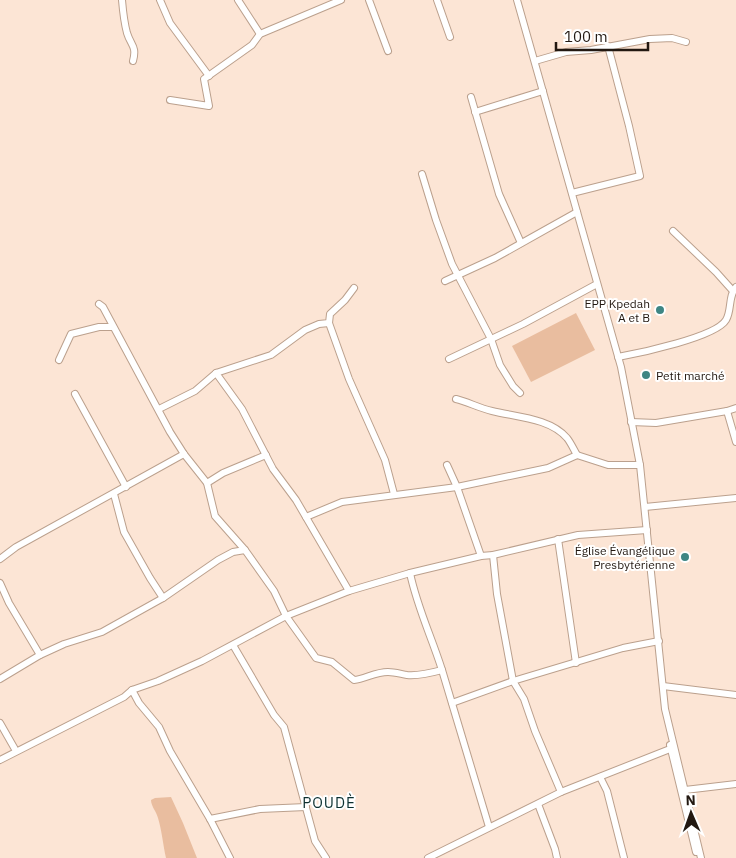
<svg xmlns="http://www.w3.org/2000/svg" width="736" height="858" viewBox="0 0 736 858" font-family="'IBM Plex Sans',sans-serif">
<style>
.green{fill:#e9bd9f}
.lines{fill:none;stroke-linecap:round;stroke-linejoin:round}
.minor-casing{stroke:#bba08d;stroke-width:8}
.minor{stroke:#fff;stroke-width:6}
.poi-dot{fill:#3e8684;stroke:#fff;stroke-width:2}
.labels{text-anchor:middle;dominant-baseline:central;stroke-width:4;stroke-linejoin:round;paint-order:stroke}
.poi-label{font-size:12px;fill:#221811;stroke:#fff;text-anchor:end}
.quarter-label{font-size:15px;letter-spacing:1px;fill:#0d3030;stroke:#fff}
</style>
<rect width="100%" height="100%" fill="#fce5d5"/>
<g class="green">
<polygon points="576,313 595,350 531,382 512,346"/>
<path d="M171,797L183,823L197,858H166C163,845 162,831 158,818C156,811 151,806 151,800L155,798Z"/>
</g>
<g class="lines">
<defs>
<g id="minor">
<path d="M122,0C123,12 124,22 127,33C131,46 137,46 133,61"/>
<polyline points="160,0 170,23 209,76"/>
<polyline points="238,0 260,34"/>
<polyline points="369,0 388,51"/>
<polyline points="437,0 450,37"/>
<polyline points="517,0 621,367 640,465 665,709 701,858"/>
<polyline points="535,61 566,52 591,50 650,39 672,38 686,42"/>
<polyline points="471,97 499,194 521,243"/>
<polyline points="170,100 209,106 204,79 252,45 260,34 341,0"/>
<polyline points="475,112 543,91"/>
<polyline points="422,174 436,220 452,264 491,339 500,365 513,386 520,393"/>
<polyline points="572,193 640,176 629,126 608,46"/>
<polyline points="673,231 716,272 733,291"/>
<polyline points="445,281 495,258 577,212"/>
<path d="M99,304L103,307L170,432L184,454L207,483L215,516L245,550L274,591L286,616L316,658L332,662L354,680C365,679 375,672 388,672C394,672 401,674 407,675C419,676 431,673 442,670"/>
<polyline points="329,323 349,379 385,460 394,494"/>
<path d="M618,357C640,353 716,337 726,320C732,310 728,296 736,287"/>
<polyline points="449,359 523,324 597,284"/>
<polyline points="59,360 71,334 99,327 113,327"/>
<polyline points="216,373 242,409 273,469 296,500 349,591"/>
<polyline points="75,394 126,487"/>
<path d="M456,399C468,402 479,408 492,411C516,417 550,418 567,438C571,443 574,450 577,455"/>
<polyline points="159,409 195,391 216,373 271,355 305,330 319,324 329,323 330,314 345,300 354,288"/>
<polyline points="727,411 736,442"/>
<polyline points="631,422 656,423 727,411 736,408"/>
<polyline points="447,465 457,487 481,556"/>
<polyline points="207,483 223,473 266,455"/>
<polyline points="114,494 124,532 150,578 163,598"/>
<polyline points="645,507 736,498"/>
<polyline points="306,517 342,502 457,487 548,468 577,455 608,465 640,465"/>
<polyline points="558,539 576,663"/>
<polyline points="493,555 497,594 513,681 524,699 535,731 561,792"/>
<polyline points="0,559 16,547 184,454"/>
<path d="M410,573C417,607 432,638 442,670C458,722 473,775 489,827"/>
<polyline points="0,583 9,603 40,655"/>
<polyline points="233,645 274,715 284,727 315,841 326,858"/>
<polyline points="0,679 40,655 64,644 102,632 163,598 218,560 233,552 245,550"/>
<polyline points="663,686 736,695"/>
<polyline points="132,690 139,703 159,727 170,751 210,819 230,858"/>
<polyline points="452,703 513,681 623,648 659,641"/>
<polyline points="0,723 16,751"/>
<polyline points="670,745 696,852"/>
<polyline points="0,760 124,697 132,690 158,681 202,661 286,616 349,591 410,573 481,556 493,555 578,535 647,530"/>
<polyline points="600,777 607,791 624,858"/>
<polyline points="685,790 736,784"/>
<polyline points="538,804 555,849 557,858"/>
<polyline points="210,819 260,809 306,807"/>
<polyline points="428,858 561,792 670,749"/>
</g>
</defs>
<use href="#minor" class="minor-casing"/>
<use href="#minor" class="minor"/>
</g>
<g class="poi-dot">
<circle cx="660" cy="310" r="5"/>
<circle cx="646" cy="375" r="5"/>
<circle cx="685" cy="557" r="5"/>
</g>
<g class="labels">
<g class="poi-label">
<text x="650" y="303">EPP Kpedah<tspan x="650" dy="14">A et B</tspan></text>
<text x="656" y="375" text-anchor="start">Petit marché</text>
<text x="675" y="550">Église Évangélique<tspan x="675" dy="14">Presbytérienne</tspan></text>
</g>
<g class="quarter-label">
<text x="329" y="802">POUDÈ</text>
</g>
</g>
<g transform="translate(691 813) rotate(358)" stroke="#ffffff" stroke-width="4" paint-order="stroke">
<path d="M0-4L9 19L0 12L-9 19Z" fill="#221811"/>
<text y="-8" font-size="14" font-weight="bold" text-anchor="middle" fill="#221811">N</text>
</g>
<path d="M556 42v8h92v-8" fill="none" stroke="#221811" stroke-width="2.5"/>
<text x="564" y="42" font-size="15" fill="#221811" stroke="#ffffff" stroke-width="4" paint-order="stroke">100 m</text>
</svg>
